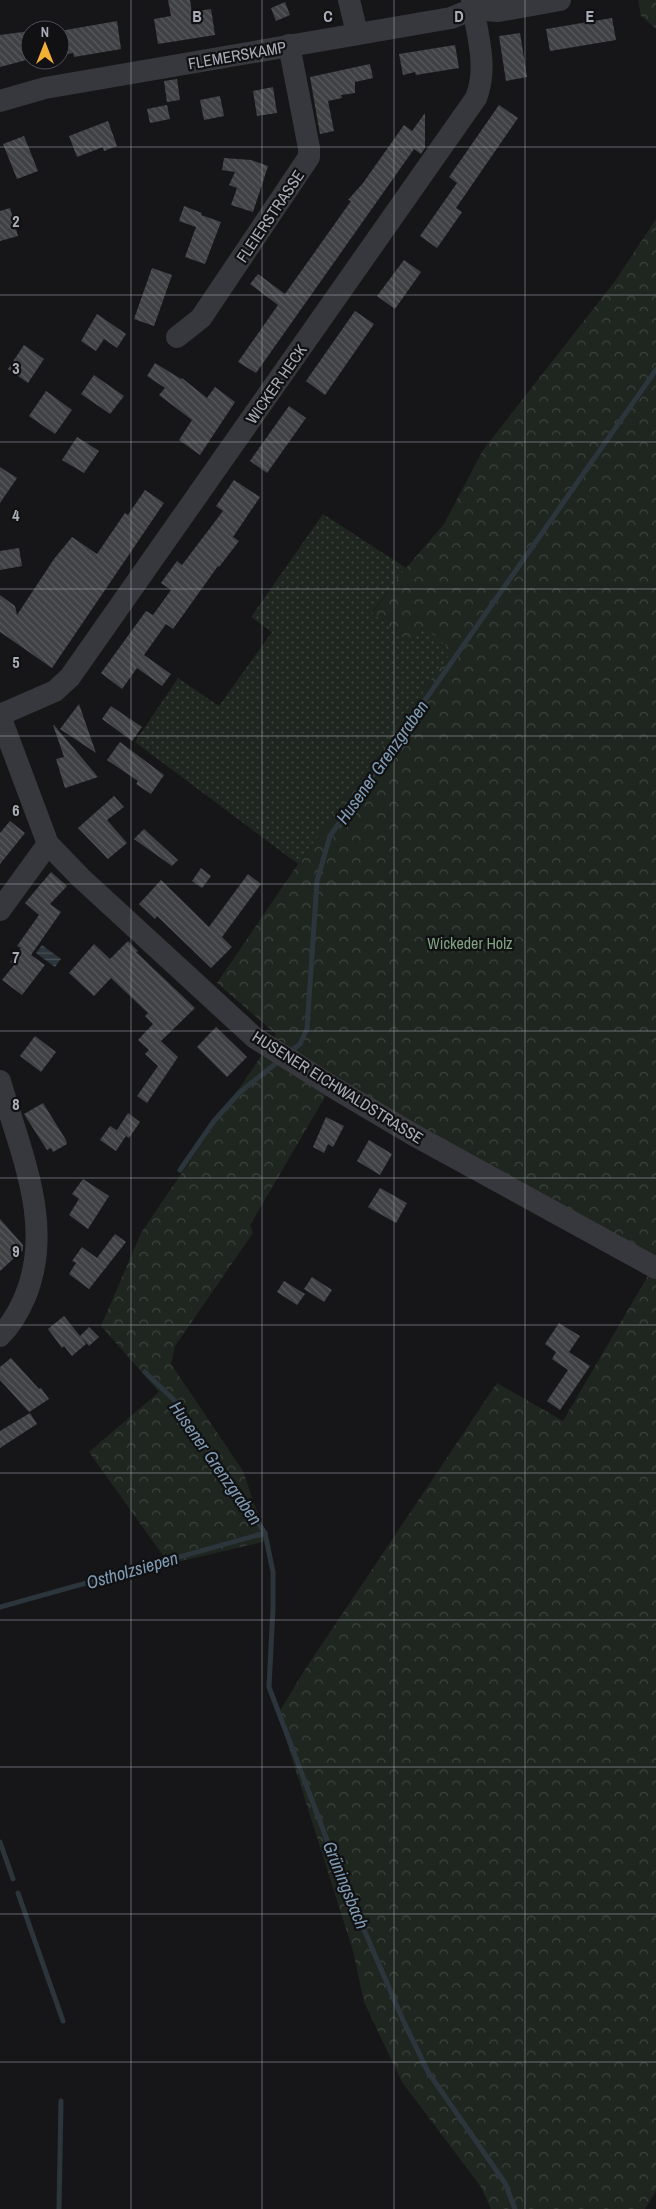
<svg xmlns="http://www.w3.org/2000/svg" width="656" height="2209" viewBox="0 0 656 2209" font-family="'Archivo Narrow',sans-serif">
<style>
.grass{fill:url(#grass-dots)}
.forest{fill:url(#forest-crowns)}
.water{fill:url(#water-rules)}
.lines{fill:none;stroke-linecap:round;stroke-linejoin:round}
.stream{stroke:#2c353c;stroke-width:5}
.building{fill:url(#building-back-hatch)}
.minor{stroke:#37383d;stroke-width:22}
.grid{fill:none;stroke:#a8adb8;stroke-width:1;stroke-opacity:0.55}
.labels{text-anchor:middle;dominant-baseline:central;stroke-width:4.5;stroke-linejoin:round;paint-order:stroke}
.street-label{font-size:16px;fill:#a8adb8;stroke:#111113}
.park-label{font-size:16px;fill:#7fa381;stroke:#111113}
.water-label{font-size:18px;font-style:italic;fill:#7f9bb3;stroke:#111113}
.grid-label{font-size:16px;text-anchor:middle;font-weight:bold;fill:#a8adb8;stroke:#111113;stroke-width:4.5;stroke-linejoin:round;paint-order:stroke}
</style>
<defs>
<pattern id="grass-dots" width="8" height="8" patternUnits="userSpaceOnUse" patternTransform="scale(1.25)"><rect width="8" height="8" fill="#1e261f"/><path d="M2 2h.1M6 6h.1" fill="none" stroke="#3c433d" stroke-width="1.8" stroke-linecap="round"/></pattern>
<pattern id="forest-crowns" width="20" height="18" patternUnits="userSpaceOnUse" patternTransform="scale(1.25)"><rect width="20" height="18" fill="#1e261f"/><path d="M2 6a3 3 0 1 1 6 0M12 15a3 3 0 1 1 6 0" fill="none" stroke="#3c433d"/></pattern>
<pattern id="water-rules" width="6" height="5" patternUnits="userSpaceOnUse" patternTransform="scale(1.25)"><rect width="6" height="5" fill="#2c353c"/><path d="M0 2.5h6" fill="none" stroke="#485056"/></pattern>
<pattern id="building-back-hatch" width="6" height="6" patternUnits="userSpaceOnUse" patternTransform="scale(1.25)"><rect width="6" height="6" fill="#404145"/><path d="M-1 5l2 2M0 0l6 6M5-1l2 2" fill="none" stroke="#595a5e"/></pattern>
</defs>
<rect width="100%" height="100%" fill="#161618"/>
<polygon class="grass" points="323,514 406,568 372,612 424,627 453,651 298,864 135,742 178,678 219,706 272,632 251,617"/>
<g class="forest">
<polygon points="638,0 656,0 656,29 641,16"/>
<polygon points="656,219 656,1261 335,1080 250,1225 253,1233 175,1346 171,1364 243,1471 267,1541 169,1564 89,1452 159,1392 101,1326 141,1233 276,1034 217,983 298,864 452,651 424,627 406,640 372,613 406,568 444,524 483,450 615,281"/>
<polygon points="656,1262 656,2191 645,2209 491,2209 481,2187 402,2082 364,2002 353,1951 278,1714 304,1671 497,1383 563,1421"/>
</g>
<polygon class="water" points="42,945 61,959 55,967 36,953"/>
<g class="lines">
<g class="stream">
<polyline points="288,1053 300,1044 307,1029 317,881 330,836 656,370"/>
<polyline points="180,1170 214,1121 239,1093 280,1060"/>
<polyline points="145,1372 175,1401 265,1533 273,1572 273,1608 269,1687 338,1869 402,2018 428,2072 505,2183 515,2209"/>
<polyline points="0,1607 265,1533"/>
<polyline points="0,1842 13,1879"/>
<polyline points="18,1893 63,2021"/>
<polyline points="59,2209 61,2101"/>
</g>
</g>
<g class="building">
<polygon points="168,0 190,0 192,12 211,9 215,35 158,44 154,19 171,16"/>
<polygon points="285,2 290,15 276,21 271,8"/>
<polygon points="612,18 616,40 550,51 546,29"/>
<polygon points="117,21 121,49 74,57 73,53 60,55 60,31"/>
<polygon points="30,31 30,59 0,67 0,35"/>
<polygon points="520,33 527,77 506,81 499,36"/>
<polygon points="455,45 459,68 416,75 415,72 403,75 399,54"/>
<polygon points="370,64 373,78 355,82 355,93 341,95 342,98 328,101 334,131 320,134 310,77"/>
<polygon points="177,79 180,100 167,102 164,81"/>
<polygon points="273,87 277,113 257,116 253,91"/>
<polygon points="220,96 224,116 204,120 200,100"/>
<polygon points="167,105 170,119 150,123 147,109"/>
<polygon points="499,105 518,118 456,208 462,212 437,248 420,236 457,183 449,177"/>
<polygon points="425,113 425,148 421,154 414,149 256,373 238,362 278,305 250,284 258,274 285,294 351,201 348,200 363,183 404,125 412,131"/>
<polygon points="108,121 117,146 104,151 103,147 77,157 69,136"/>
<polygon points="24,136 38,171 17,179 3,144"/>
<polygon points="224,158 251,160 268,166 253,212 231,205 237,188 229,185 235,172 222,170"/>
<polygon points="184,206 202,213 201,215 221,222 205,264 185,257 196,227 179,221"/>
<polygon points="10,208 18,236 0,241 0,211"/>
<polygon points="404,260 421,272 395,309 377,296"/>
<polygon points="152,268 172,275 154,326 134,319"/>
<polygon points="355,311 374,324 325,395 306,381"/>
<polygon points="97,314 126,334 117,348 104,339 96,351 81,341"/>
<polygon points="24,345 44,359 28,383 8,369"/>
<polygon points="155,363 181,379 182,378 207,398 215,387 235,402 200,455 179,440 192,420 159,395 165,388 147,376"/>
<polygon points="94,375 124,396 110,414 81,394"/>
<polygon points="46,391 72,410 55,434 29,416"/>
<polygon points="289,406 306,418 267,473 250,461"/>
<polygon points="77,437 99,451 84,473 62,460"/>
<polygon points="0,467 17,478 0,503"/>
<polygon points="234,480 260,497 233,537 239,541 219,567 218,566 173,629 166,624 144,655 171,674 162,686 137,668 122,689 101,673 146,611 153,615 171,590 161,583 177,561 182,565 223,511 216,506"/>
<polygon points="145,490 164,503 52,668 0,632 0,595 15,606 17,615 54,559 72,537 97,554 125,513 128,515"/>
<polygon points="19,548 22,566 0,570 0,551"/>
<polygon points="79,704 96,753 60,729"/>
<polygon points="111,706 142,727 132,741 102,719"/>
<polygon points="53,725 54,725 98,777 65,788 56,759 64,757"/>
<polygon points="120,742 164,775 151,794 136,784 138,781 107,760"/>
<polygon points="114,796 124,807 107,820 127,843 108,859 78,828"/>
<polygon points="10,821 25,833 0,864 0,833"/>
<polygon points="144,829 178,860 172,866 134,839"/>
<polygon points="201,868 211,876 202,888 192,881"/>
<polygon points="51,872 67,886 50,904 61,912 31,955 45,965 22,995 2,980 14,965 10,962 21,948 17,946 39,915 25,903"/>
<polygon points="248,874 261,884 222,937 232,947 211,968 157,916 155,919 139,904 161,880 209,927"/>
<polygon points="128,941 138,951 136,952 195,1008 161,1041 178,1057 147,1103 137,1096 158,1066 145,1054 149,1050 138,1040 153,1024 145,1016 148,1013 111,978 94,996 69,973 94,944 110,959"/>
<polygon points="216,1027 247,1057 227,1077 197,1047"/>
<polygon points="35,1036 56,1052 41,1072 20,1056"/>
<polygon points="43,1103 66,1140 67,1144 53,1152 51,1148 47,1150 24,1114"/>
<polygon points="128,1113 140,1122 129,1138 117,1130"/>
<polygon points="326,1117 344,1126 333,1147 328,1144 324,1153 313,1147"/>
<polygon points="110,1126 126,1136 116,1151 100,1140"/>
<polygon points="369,1140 392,1154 380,1175 357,1161"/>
<polygon points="83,1179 109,1196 88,1229 69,1215 79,1199 72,1194"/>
<polygon points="380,1188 407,1203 396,1223 368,1207"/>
<polygon points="0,1219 23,1245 23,1250 0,1271"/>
<polygon points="115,1234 126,1242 89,1289 69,1274 76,1263 72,1261 82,1247 97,1258"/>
<polygon points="312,1277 332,1290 324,1302 304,1289"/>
<polygon points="284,1281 305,1294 297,1305 277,1292"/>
<polygon points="64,1316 80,1336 89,1327 99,1337 89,1346 82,1338 86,1344 72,1356 64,1346 62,1348 48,1329"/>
<polygon points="559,1323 580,1336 569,1352 590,1366 560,1410 547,1401 568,1370 552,1359 556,1352 545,1344"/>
<polygon points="11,1358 39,1389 41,1388 49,1399 29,1412 0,1380 0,1367"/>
<polygon points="30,1413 37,1424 0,1448 0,1431"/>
</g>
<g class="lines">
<g class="minor">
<polyline points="349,0 357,33"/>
<polyline points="473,9 498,11 560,0"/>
<polyline points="0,101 45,88 451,18 473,9 484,1"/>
<polyline points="177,337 201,318 309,157 309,148 289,45"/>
<path d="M0,715L55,691L70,677L476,98C489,66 476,32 472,0"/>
<polyline points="0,716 48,844 81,878 255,1038 336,1089 412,1134 656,1268"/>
<polyline points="0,910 48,844"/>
<path d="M0,1081C20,1152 55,1225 25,1297C19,1311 11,1325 0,1336"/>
</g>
</g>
<path class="grid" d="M131,0V2209M262,0V2209M394,0V2209M525,0V2209M0,147H656M0,295H656M0,442H656M0,589H656M0,736H656M0,884H656M0,1031H656M0,1178H656M0,1325H656M0,1473H656M0,1620H656M0,1767H656M0,1914H656M0,2062H656"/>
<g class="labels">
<g class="street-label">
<text transform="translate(237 55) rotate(-10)">FLEMERSKAMP</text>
<text transform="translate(270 216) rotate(-56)">FLEIERSTRASSE</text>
<text transform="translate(276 384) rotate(-55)">WICKER HECK</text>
<text transform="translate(338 1087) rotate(32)">HUSENER EICHWALDSTRASSE</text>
</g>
<g class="park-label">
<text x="470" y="943">Wickeder Holz</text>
</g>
<g class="water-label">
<text transform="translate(382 762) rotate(-55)">Husener Grenzgraben</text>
<text transform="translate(216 1463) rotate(55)">Husener Grenzgraben</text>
<text transform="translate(132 1570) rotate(-16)">Ostholzsiepen</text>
<text transform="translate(346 1885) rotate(68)">Grüningsbach</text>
</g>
</g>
<g class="grid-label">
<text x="197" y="22">B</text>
<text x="328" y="22">C</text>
<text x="459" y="22">D</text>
<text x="590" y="22">E</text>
<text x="16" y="227">2</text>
<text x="16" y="374">3</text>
<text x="16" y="521">4</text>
<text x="16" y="668">5</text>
<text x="16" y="816">6</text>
<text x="16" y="963">7</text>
<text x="16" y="1110">8</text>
<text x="16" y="1257">9</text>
</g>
<g transform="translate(45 45)"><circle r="24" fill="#111113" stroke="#4d4f55"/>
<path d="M0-4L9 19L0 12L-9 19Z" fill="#f2b134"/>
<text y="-8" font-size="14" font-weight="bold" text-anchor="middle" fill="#a8adb8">N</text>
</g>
</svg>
